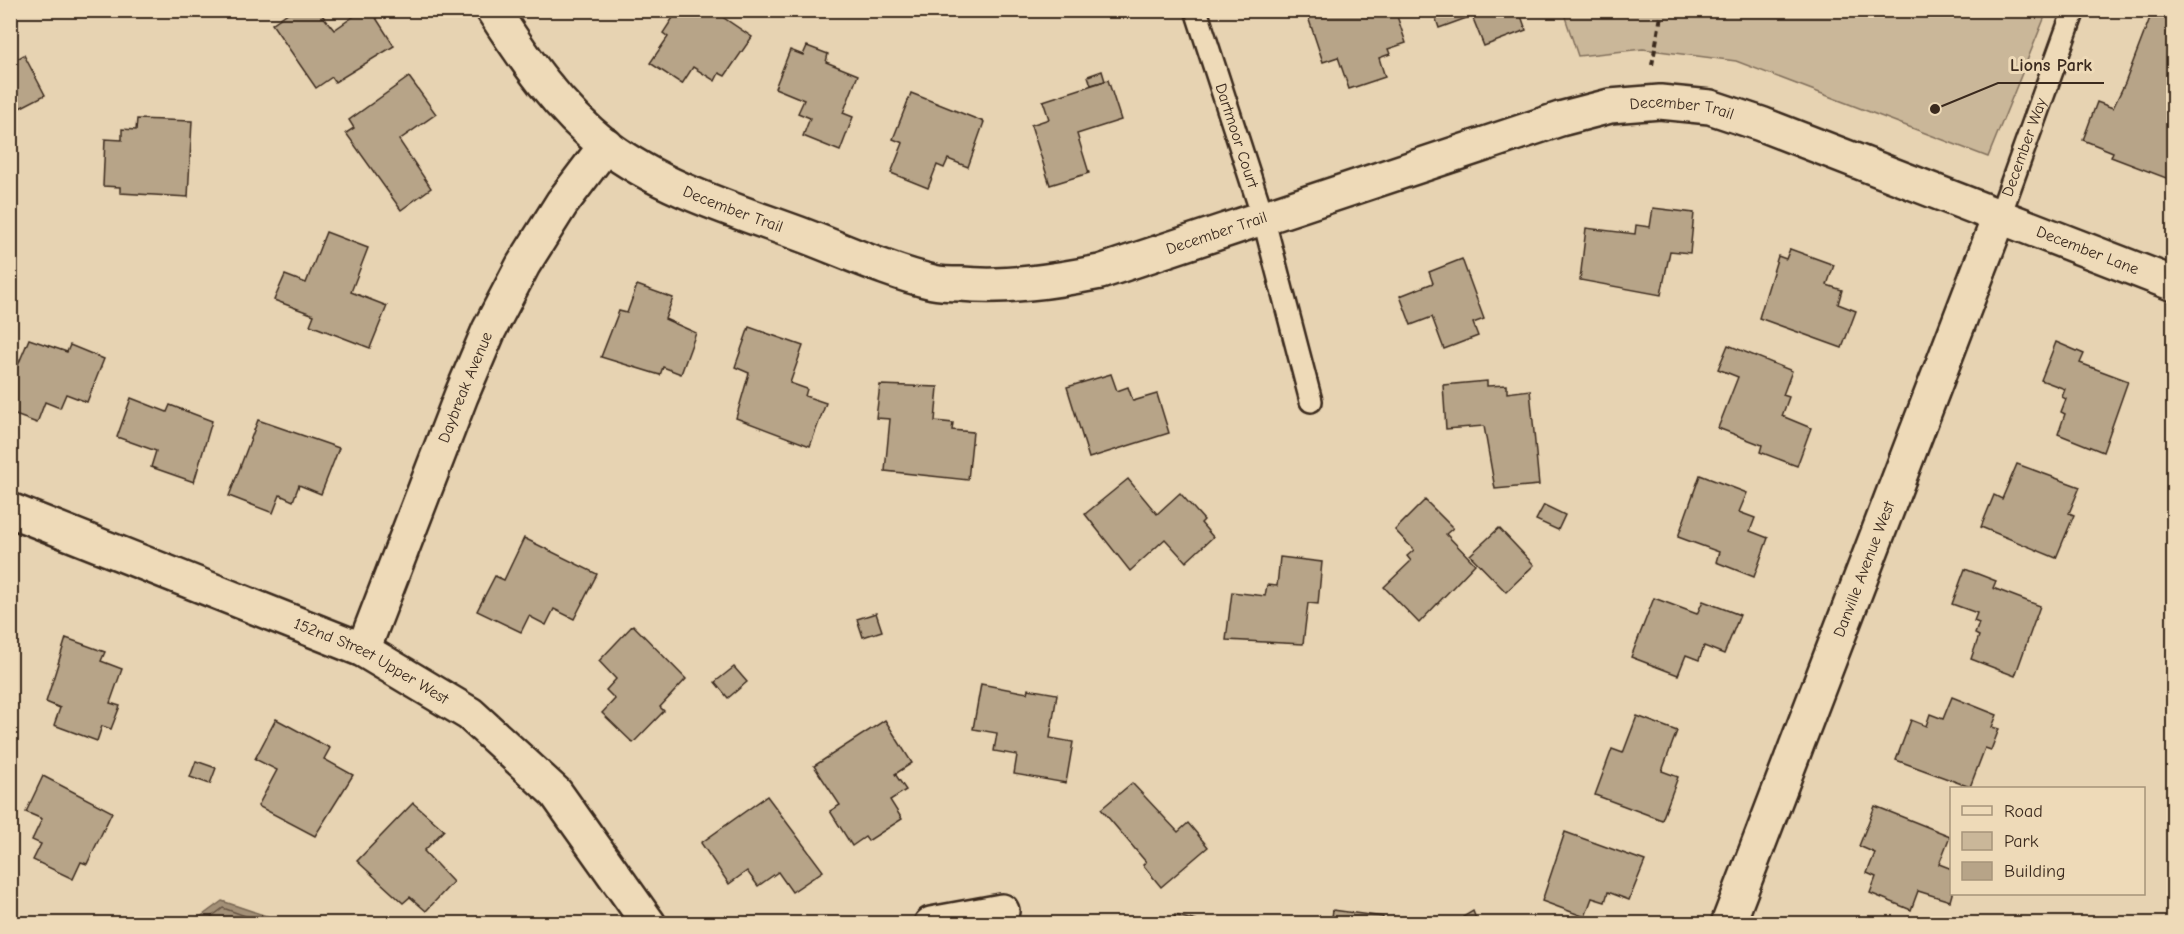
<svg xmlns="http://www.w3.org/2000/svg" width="2184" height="934" viewBox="0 0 2184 934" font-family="'Comic Neue',sans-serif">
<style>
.green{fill:#cab799;stroke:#82705c;stroke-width:1.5}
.water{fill:#a39077;stroke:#796753;stroke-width:1.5}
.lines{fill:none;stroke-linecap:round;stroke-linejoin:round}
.shore{stroke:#655342;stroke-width:1.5}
.building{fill:#b7a488;stroke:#3b2a1e;stroke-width:1.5}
.lane-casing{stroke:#3b2a1e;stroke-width:26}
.street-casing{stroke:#3b2a1e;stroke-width:38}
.path{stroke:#3b2a1e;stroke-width:4;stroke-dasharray:6 4.5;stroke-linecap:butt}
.lane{stroke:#eedab8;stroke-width:21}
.street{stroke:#eedab8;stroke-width:33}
.labels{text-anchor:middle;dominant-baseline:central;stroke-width:6;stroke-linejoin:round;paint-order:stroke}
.street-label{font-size:16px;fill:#3b2a1e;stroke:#eedab8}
.leader{fill:none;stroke:#3b2a1e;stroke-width:2}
.callout-dot{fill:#3b2a1e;stroke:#eedab8;stroke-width:2}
.callout-label{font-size:18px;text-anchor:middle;font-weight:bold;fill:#3b2a1e;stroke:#eedab8;stroke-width:6;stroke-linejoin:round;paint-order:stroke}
</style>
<rect width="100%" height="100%" fill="#e7d3b2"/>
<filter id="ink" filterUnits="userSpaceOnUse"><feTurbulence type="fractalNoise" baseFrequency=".0167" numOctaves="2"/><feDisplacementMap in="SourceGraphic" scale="12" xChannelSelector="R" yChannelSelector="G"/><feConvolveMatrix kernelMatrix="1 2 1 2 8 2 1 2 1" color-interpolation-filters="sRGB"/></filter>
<g filter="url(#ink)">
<polygon class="green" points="2038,11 2046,14 1988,157 1736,61 1643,49 1578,56 1563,11"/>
<polygon class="water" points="222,901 287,923 192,923"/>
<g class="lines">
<polyline class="shore" points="202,924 223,908 268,924"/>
</g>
<g class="building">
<polygon points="292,10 318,10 334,30 363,10 371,10 394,46 335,82 332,77 316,88 272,24"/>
<polygon points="678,10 712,10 752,37 725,76 719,73 715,81 693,67 682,84 650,63 668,37 663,33"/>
<polygon points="1329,10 1395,10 1406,43 1388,49 1390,54 1379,58 1385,77 1349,89 1338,57 1323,62 1308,17"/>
<polygon points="1433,10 1519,10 1526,30 1484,46 1472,16 1439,28"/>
<polygon points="2153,10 2174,10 2174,181 2111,157 2113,152 2083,140 2097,102 2113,108 2125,83"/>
<polygon points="807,46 828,54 826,62 858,75 843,113 853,117 840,151 803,136 810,118 798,113 804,100 775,88 790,50 803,55"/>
<polygon points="24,55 45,95 10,113 10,63"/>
<polygon points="1102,71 1105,81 1091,85 1088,76"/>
<polygon points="409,77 436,114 399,140 431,188 401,210 346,133 354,128 349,120"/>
<polygon points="1108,80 1121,120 1077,134 1089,173 1050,185 1031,125 1049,119 1043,101"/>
<polygon points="911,93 984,122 968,167 948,159 944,168 937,165 928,188 891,173 903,143 893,139"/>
<polygon points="137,119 192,121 188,197 120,193 120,187 103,186 105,139 122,140 122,129 136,130"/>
<polygon points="1653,208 1694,213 1690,253 1670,251 1661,295 1580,280 1586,228 1635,234 1636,225 1650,227"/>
<polygon points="326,232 368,248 351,292 387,306 370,348 310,325 314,315 274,300 285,275 306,283"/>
<polygon points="1790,249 1834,265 1827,285 1842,290 1838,304 1856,311 1842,348 1759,318 1778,256 1786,259"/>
<polygon points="1462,259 1484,319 1473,323 1478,336 1444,349 1432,317 1411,325 1400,296 1433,283 1429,272"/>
<polygon points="637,285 673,298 665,319 696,333 681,374 663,367 660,375 601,357 619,311 627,313"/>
<polygon points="749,327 803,346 790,383 807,389 805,396 826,403 810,446 736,418 749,373 735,367"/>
<polygon points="29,339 67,352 70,345 104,359 87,402 66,394 60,408 45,402 37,423 10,413 10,384"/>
<polygon points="2056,342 2084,354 2080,363 2128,381 2103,452 2058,434 2065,414 2061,412 2066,399 2062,397 2065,389 2041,380"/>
<polygon points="1728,345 1792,371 1783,395 1789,397 1782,416 1811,428 1797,466 1760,452 1762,445 1718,428 1738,377 1718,369"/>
<polygon points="1111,374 1117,391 1128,387 1133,401 1157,394 1169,433 1089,458 1067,387"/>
<polygon points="1487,381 1487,386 1507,385 1507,393 1530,390 1539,485 1495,489 1484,426 1446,429 1443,385"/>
<polygon points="880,385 938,387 935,421 953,423 952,430 973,432 968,480 885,471 890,419 876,418"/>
<polygon points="131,398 167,412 170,405 212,421 194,482 151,467 156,451 117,437"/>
<polygon points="258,420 339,448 321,494 299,485 293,501 280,495 273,513 229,496"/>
<polygon points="2017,464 2080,487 2069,513 2074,515 2056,558 1981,527 1994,495 2002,499"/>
<polygon points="1700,475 1747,493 1739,512 1755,518 1750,531 1768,538 1754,577 1716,562 1719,552 1678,537"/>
<polygon points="1128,479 1157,514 1180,493 1204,520 1201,523 1213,537 1186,562 1165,539 1130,571 1085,514"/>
<polygon points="1425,500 1453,528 1446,534 1475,564 1419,623 1384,587 1411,561 1407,556 1414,550 1395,530"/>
<polygon points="1544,505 1565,515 1558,530 1536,520"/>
<polygon points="1499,528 1534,565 1506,592 1470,555"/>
<polygon points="524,538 597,574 574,619 554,609 546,625 529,616 521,632 477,611 495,576 504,580"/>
<polygon points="1280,557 1322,562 1318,604 1308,603 1303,644 1226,640 1232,592 1265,596 1267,585 1277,586"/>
<polygon points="1965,569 1996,581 1993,588 2040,606 2015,676 1971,659 1979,636 1975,634 1979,623 1974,621 1977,613 1952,604"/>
<polygon points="1654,598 1697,614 1703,601 1740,615 1724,654 1704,646 1699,660 1686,655 1678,675 1631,657"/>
<polygon points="876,613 882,631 863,637 857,619"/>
<polygon points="633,625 686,679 660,707 664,711 633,743 602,713 615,699 606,690 616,679 599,661"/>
<polygon points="66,638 105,652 101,661 122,669 110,703 120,706 111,729 102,726 97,741 54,725 60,708 46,702"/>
<polygon points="734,667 747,682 728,698 715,682"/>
<polygon points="981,684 1027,693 1028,689 1057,694 1050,738 1073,742 1066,783 1014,774 1017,755 994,751 997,733 973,729"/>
<polygon points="1952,697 1997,715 1992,727 1999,729 1991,750 1985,748 1970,787 1896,760 1911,720 1926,726 1930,714 1943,719"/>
<polygon points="1637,716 1677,731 1662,771 1678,777 1662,820 1595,795 1612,749 1623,753"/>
<polygon points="276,719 330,748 324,759 353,775 315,836 258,806 277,770 255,759"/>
<polygon points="885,720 912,763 895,774 906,790 890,800 902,819 868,841 865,837 852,846 830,811 840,805 814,766"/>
<polygon points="196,761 216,768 210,784 190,777"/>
<polygon points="43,776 112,812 87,864 81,862 73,879 33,860 41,844 32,840 42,819 26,812"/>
<polygon points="1132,783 1178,832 1188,823 1208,847 1161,887 1143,865 1146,862 1101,809"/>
<polygon points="767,796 823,871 792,892 778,872 758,886 747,871 729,884 701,843"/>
<polygon points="413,803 444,830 424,851 453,882 426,911 410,897 403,903 357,861"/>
<polygon points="1875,806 1950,836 1939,864 1952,869 1952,894 1950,901 1918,891 1911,910 1870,893 1876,877 1867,873 1875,853 1859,846"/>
<polygon points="1565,832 1645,861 1629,900 1608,892 1605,902 1592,898 1585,917 1542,901"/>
<polygon points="1333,910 1383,917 1382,924 1331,924"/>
<polygon points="1473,911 1478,924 1466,924 1463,917"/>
<polygon points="1175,915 1207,924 1172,924"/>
</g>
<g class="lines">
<defs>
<g id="lane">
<path id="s1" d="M1196,10L1263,217L1311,401"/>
<path id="s2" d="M2000,215L2074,10"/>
</g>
<g id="street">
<path id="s3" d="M493,10C525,60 559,109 606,146C664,190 738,211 805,236C847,252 890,272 933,282C942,284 952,284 961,284C1008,288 1054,281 1100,272L1560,119L1610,106L1660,102L1710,107L1761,124L2174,284"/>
<path id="s4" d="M10,510L363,650L470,714L556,793L649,924"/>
<path id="s5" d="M363,650L461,396L489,330L523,265L562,203L606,145"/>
<polyline points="931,924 1002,911"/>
<path id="s6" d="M1728,924L2000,215"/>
</g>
</defs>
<use href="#lane" class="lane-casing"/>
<use href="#street" class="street-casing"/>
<polyline class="path" points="1652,65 1661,16"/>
<use href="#lane" class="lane"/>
<use href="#street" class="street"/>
</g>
</g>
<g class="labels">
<g class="street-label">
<text stroke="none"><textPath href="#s3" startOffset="1310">December Trail</textPath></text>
<text stroke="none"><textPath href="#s1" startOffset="132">Dartmoor Court</textPath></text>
<text stroke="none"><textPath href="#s2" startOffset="72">December Way</textPath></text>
<text stroke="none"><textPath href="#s3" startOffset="320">December Trail</textPath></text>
<text stroke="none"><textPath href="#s3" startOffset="824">December Trail</textPath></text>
<text stroke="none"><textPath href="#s3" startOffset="1742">December Lane</textPath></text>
<text stroke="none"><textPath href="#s5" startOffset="282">Daybreak Avenue</textPath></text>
<text stroke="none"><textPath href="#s6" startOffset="380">Danville Avenue West</textPath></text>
<text stroke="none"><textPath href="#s4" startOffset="392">152nd Street Upper West</textPath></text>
</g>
</g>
<path class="leader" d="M1935 109L1998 83H2104"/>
<circle class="callout-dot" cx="1935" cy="109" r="6"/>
<g class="callout-label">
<text x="2051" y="71">Lions Park</text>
</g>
<rect width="2184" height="934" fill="none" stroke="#eedab8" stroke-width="36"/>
<rect x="18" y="18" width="2148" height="898" fill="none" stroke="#3b2a1e" stroke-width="2" filter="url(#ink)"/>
<rect x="1950" y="787" width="195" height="108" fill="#eedab8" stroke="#a6947a" stroke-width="1.5"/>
<rect x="1962" y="806" width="30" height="9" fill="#eedab8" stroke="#a6947a" stroke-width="1.5"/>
<text x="2004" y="817" font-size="18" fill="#3b2a1e">Road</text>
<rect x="1962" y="832" width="30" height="18" fill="#cab799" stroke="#a6947a" stroke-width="1.5"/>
<text x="2004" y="847" font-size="18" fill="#3b2a1e">Park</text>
<rect x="1962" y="862" width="30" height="18" fill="#b7a488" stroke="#a6947a" stroke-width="1.5"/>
<text x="2004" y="877" font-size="18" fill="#3b2a1e">Building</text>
</svg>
